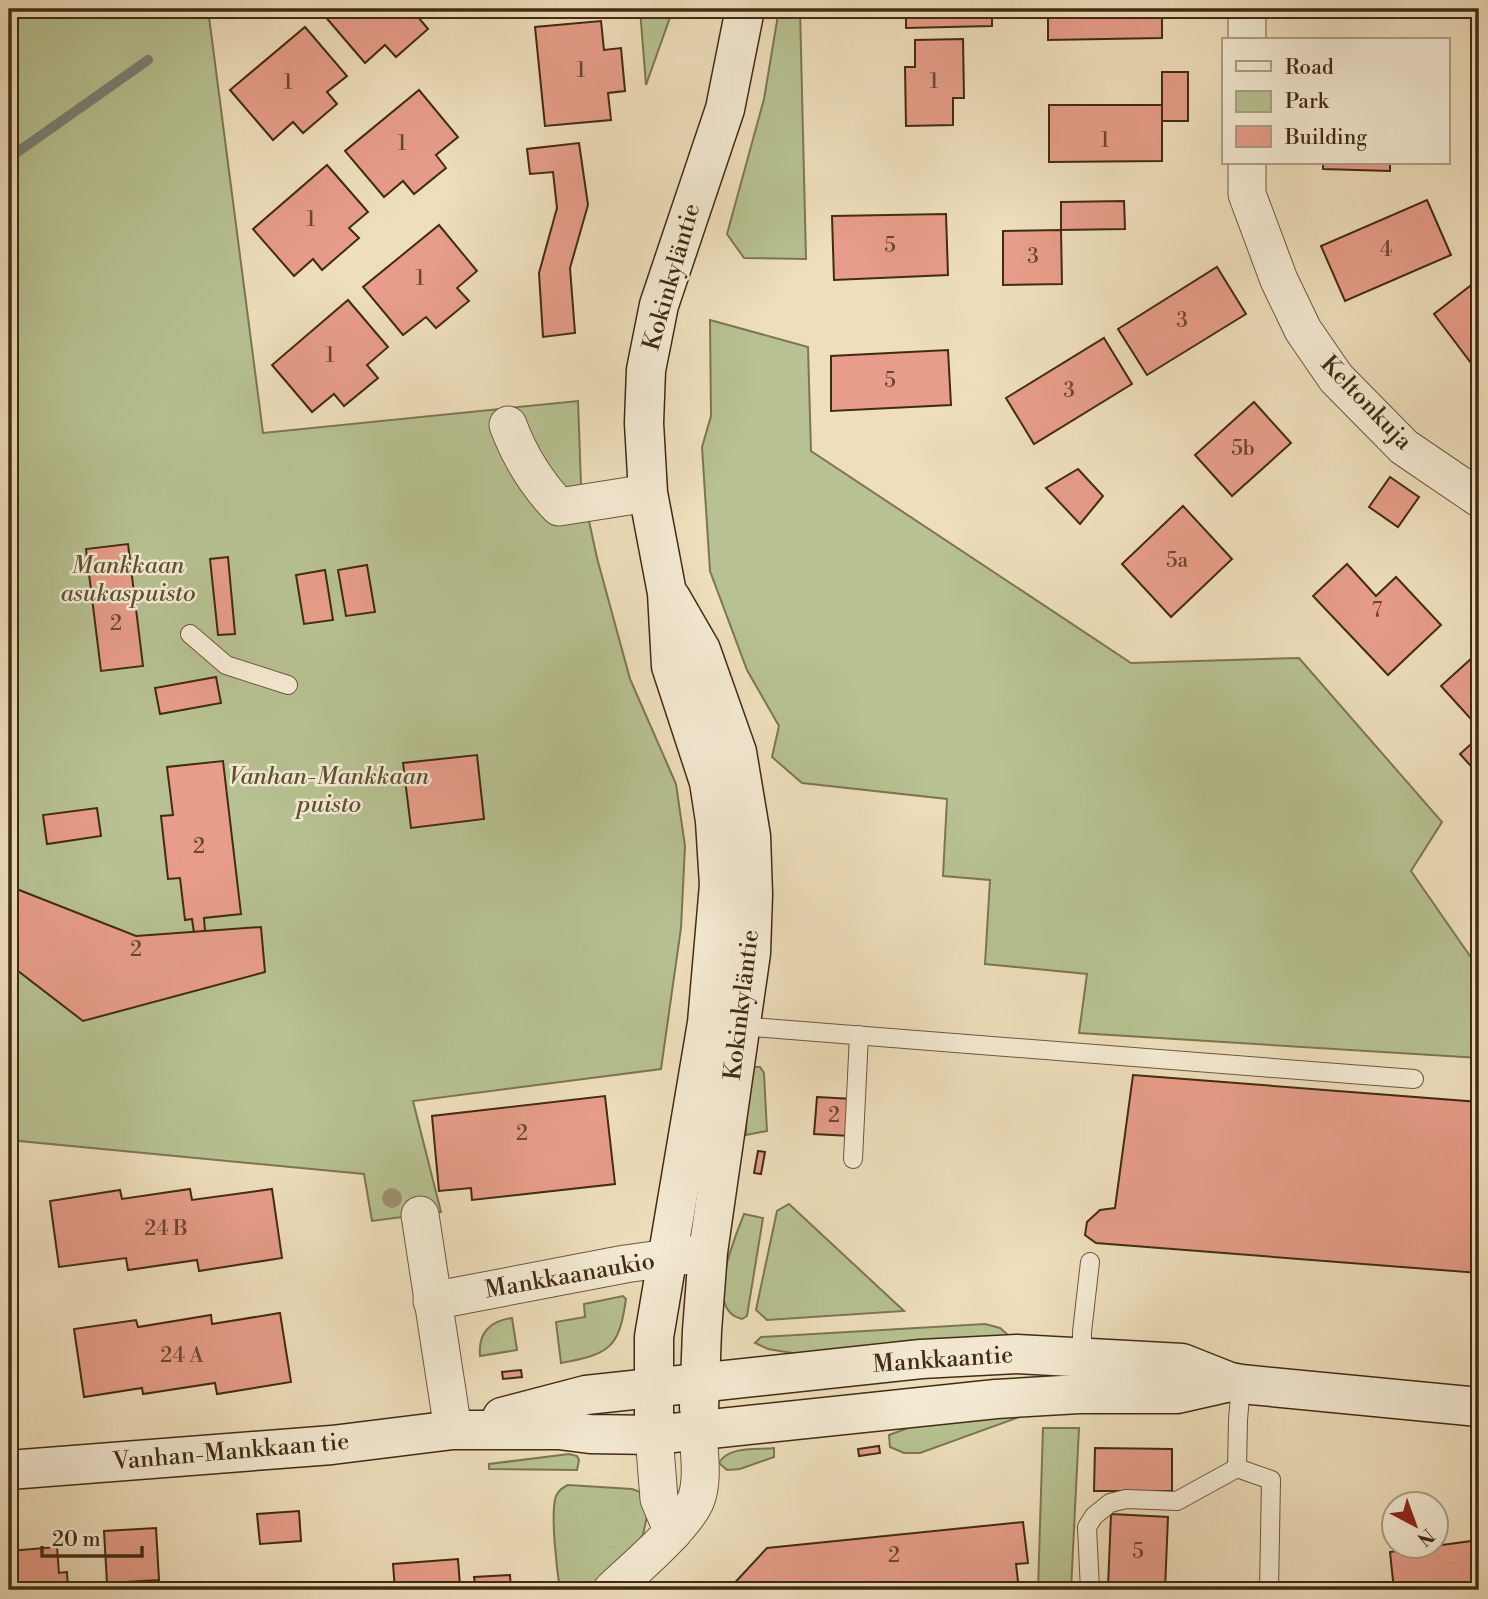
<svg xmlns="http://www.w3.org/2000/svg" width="1488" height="1599" viewBox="0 0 1488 1599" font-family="'Libre Bodoni',serif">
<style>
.green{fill:#b7c191;stroke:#7c7652;stroke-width:2}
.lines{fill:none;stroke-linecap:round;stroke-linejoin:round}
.stream{stroke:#778175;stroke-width:10}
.building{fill:#e79d89;stroke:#412b13;stroke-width:2}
.service-casing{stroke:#6c583d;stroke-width:20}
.minor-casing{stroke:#6c583d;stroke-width:39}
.secondary-casing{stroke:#412b13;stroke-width:41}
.service{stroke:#f4ead3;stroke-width:18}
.minor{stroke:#f4ead3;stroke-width:37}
.secondary{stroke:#f4ead3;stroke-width:38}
.tree{fill:#9f9070}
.labels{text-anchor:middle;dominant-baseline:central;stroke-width:5;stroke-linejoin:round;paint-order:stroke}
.number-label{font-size:21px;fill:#6a4830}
.street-label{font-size:24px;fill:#412b13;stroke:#f4ead3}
.park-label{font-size:24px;font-style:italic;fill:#5e5032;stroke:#f4ead3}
</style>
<rect width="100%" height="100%" fill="#eedebb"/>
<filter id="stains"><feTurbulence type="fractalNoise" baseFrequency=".00286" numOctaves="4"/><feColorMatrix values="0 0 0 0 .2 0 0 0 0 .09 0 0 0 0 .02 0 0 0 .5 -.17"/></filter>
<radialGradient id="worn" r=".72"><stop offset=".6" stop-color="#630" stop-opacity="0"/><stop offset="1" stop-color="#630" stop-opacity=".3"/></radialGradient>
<g class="green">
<polygon points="9,9 208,9 263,433 578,401 581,484 597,558 630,679 676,784 685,846 681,928 661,1069 413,1101 441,1212 372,1221 364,1174 9,1140"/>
<polygon points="640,9 673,9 646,85"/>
<polygon points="779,9 800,9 806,259 744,258 727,234 764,99"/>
<polygon points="710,320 808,347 811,451 1131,663 1299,658 1442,822 1411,871 1479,969 1479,1058 1079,1033 1087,974 985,964 990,880 943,876 947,799 802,783 772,757 779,726 747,670 710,571 702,447 711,416"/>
<polygon points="754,1067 760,1067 764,1073 767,1131 746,1135 748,1072"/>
<polygon points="789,1204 904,1311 767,1320 756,1310 777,1211"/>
<path d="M744,1214L763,1218L747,1316L742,1319C702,1310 736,1236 744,1214Z"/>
<path d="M623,1296L626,1299C619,1349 609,1354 561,1363L556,1322L585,1317L584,1304Z"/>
<path d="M512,1318L517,1350L480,1356C478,1333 490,1321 512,1318Z"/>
<polygon points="985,1324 1000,1328 1008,1335 1009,1341 840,1361 768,1349 755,1343 761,1337"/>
<polygon points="1025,1415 920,1453 904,1453 890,1447 889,1435 924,1422"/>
<polygon points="1043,1428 1079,1428 1071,1590 1038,1590"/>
<path d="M774,1448V1457L740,1469L727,1470L719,1463C728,1446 756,1450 774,1448Z"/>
<polygon points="569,1454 577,1456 579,1460 577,1470 489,1469 489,1464"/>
<path d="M568,1485L632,1489L643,1493L648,1511L643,1535L600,1590H560C557,1571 550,1513 556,1496C559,1490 562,1488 568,1485Z"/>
</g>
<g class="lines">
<polyline class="stream" points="9,158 148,60"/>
</g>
<g class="building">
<polygon points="329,9 428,9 418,17 428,29 396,57 385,45 365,63 323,14"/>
<polygon points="906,9 992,9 992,26 906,28"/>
<polygon points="1048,9 1162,9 1162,38 1048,40"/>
<rect x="1417" y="9" width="52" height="5"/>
<polygon points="601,21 604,50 621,48 625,91 608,93 611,120 545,126 535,27"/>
<polygon points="305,27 347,76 327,92 337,104 303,133 293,122 273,140 230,90"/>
<polygon points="963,39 964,98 953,98 953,125 906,126 905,67 915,67 915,40"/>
<rect x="1162" y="72" width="26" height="49"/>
<polygon points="419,90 458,137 436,155 446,168 414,194 403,181 384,197 345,151"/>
<polygon points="1049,105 1162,105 1162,161 1049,162"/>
<polygon points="579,143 588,205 570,268 575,333 543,337 539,273 557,208 553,172 530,174 527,149"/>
<polygon points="1323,163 1390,163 1390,171 1323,169"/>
<polygon points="327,165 368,212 349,228 359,238 322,270 313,259 294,276 253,229"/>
<polygon points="1427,200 1451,255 1345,301 1321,246"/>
<polygon points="1124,201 1125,229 1061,230 1061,202"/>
<polygon points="946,214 948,275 834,280 832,216"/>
<polygon points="439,225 477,271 457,288 469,301 436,328 426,317 403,335 363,287"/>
<polygon points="1061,230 1062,284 1003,285 1003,231"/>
<polygon points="1217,267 1246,314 1147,375 1118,329"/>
<polygon points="1479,279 1479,362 1474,367 1434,314"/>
<polygon points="348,300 388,347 367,365 378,378 344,406 334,394 312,412 272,365"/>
<polygon points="1104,338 1132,384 1034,444 1006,398"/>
<polygon points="948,350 951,405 831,411 831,356"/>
<polygon points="1254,402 1291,443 1232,496 1195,455"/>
<polygon points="1078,469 1103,496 1080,524 1046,488"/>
<polygon points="1390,477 1419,497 1398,527 1369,507"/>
<polygon points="1183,506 1232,559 1171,617 1122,564"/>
<polygon points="128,544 143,666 101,671 86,549"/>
<polygon points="228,557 235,634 218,635 210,559"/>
<polygon points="1347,564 1376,596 1396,577 1441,625 1388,675 1313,596"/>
<polygon points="367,565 375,612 346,616 338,570"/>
<polygon points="325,570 333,620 304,624 296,575"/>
<polygon points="1473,657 1479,664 1479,728 1441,686"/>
<polygon points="216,677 221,703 160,714 155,688"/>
<polygon points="1479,737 1479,775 1460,754"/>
<polygon points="477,755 484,819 411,828 403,763"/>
<polygon points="223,761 241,914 204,918 205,931 194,933 192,919 185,920 180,878 168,879 161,816 173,815 167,767"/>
<polygon points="97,808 101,836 47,844 43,815"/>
<polygon points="9,886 136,936 261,927 265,972 83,1021 9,964"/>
<polygon points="1133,1075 1479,1102 1479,1273 1096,1243 1085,1235 1087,1222 1100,1210 1115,1208"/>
<polygon points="605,1096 615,1184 472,1200 471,1188 439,1191 432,1116"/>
<polygon points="817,1097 853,1099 850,1136 814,1134"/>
<polygon points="758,1151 765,1152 761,1174 754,1173"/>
<polygon points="190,1189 192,1200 272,1189 282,1258 199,1271 197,1260 128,1270 126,1258 59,1267 50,1201 120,1190 122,1199"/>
<polygon points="280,1313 291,1382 217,1394 215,1383 143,1394 142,1388 84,1397 74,1329 136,1320 138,1327 211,1315 212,1324"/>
<polygon points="521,1370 522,1377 503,1379 502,1372"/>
<polygon points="879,1446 880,1453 859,1456 858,1449"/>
<polygon points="1095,1448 1172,1449 1172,1491 1094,1491"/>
<polygon points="299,1511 301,1541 260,1544 257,1514"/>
<polygon points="1111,1514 1168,1517 1165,1590 1108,1587"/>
<polygon points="1023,1522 1028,1563 1016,1564 1019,1590 728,1590 767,1548"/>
<polygon points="156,1528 159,1580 107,1583 104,1531"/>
<polygon points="1479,1540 1479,1590 1394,1590 1390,1552"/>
<polygon points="57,1547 59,1573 67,1572 68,1590 9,1590 9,1551"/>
<polygon points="458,1559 460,1586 475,1584 474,1577 510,1575 511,1590 395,1590 393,1564"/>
</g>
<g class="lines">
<defs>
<g id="service">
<polyline points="190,634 226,665 288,685"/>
<polyline points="739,1026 1414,1079"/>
<polyline points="853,1159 859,1035"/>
<polyline points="1082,1363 1082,1332 1090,1262"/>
<polyline points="1241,1384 1238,1420 1237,1468 1271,1480 1269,1590"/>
<polyline points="1090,1590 1087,1527 1094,1516 1110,1503 1126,1499 1177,1501 1237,1468"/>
</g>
<g id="minor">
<polyline points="1247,9 1247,40"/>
<polyline points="1247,163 1247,194 1279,280 1303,330 1336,378 1404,447 1479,498"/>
<path d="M508,425C520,457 535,482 559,507L648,493"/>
<polyline points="420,1215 453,1430"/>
<polyline points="432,1301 625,1264 697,1254"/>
<polyline points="654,1435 659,1499 673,1532"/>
<path d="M612,1590C634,1569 682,1529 695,1502C704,1482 699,1452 698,1431"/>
</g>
<g id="secondary">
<polyline points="671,598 701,650 737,752 751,836 753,894 751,953 708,1252 702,1331 699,1408"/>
<polyline points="502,1417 586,1395 921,1359 1017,1354 1182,1363 1230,1382 1241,1384 1479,1407"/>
<polyline points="654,1435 654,1337 707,1023 719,885 715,821 709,782 671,666 667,593 648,493 644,423 646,370 659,305 725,109 745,9"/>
<polyline points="9,1470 332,1445 453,1430 559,1430 590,1434 654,1435 996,1399 1079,1394 1177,1394 1230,1382"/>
</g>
</defs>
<use href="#service" class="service-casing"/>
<use href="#minor" class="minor-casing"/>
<use href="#secondary" class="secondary-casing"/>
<use href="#service" class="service"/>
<use href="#minor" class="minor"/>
<use href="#secondary" class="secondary"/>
</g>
<circle class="tree" cx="392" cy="1198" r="10"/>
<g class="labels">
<g class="number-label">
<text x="581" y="71">1</text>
<text x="934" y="82">1</text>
<text x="288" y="83">1</text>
<text x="1105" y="141">1</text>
<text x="402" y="144">1</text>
<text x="311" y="220">1</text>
<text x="890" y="246">5</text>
<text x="1386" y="250">4</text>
<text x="1033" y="257">3</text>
<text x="420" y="279">1</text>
<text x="1182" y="321">3</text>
<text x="330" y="356">1</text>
<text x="890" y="381">5</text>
<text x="1069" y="391">3</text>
<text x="1243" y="449">5b</text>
<text x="1177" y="561">5a</text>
<text x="1377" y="611">7</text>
<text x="116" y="624">2</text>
<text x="199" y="847">2</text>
<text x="136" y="950">2</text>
<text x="834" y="1116">2</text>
<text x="522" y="1134">2</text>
<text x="166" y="1229">24 B</text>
<text x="182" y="1356">24 A</text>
<text x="1138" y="1552">5</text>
<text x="894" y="1556">2</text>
</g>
<g class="street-label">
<text transform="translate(672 277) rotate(-74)">Kokinkyläntie</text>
<text transform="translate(1366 403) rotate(46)">Keltonkuja</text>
<text transform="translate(742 1005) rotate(-83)">Kokinkyläntie</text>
<text transform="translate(570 1276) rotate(-10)">Mankkaanaukio</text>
<text transform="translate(943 1360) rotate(-4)">Mankkaantie</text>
<text transform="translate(231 1452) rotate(-5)">Vanhan-Mankkaan tie</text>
</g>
<g class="park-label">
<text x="128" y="566">Mankkaan<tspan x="128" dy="28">asukaspuisto</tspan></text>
<text x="329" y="777">Vanhan-Mankkaan<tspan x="329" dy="28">puisto</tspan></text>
</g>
</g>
<rect width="1488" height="1599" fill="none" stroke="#eedebb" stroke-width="35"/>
<rect x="10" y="10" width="1467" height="1578" fill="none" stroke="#412b13" stroke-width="3.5"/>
<rect x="18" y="18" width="1453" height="1564" fill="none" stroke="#412b13" stroke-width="2"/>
<rect x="1222" y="38" width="228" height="126" fill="#f4ead3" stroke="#ac9e86" stroke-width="2"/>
<rect x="1236" y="61" width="35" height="10" fill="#f4ead3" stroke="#ac9e86" stroke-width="2"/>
<text x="1285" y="74" font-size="21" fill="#412b13">Road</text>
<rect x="1236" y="91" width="35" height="21" fill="#b7c191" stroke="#ac9e86" stroke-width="2"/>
<text x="1285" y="108" font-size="21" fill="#412b13">Park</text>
<rect x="1236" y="126" width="35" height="21" fill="#e79d89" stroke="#ac9e86" stroke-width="2"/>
<text x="1285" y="144" font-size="21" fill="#412b13">Building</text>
<g transform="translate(1415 1525) rotate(139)"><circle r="33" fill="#f4ead3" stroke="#ac9e86" stroke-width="2"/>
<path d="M0-5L12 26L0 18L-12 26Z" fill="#8f2418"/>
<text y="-10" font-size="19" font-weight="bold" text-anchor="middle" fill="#412b13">N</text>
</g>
<path d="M42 1546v10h100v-10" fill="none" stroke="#412b13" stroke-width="3.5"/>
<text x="52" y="1546" font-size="21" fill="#412b13" stroke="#f4ead3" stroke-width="5" paint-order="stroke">20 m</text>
<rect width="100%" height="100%" filter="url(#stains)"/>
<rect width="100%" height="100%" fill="url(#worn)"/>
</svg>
